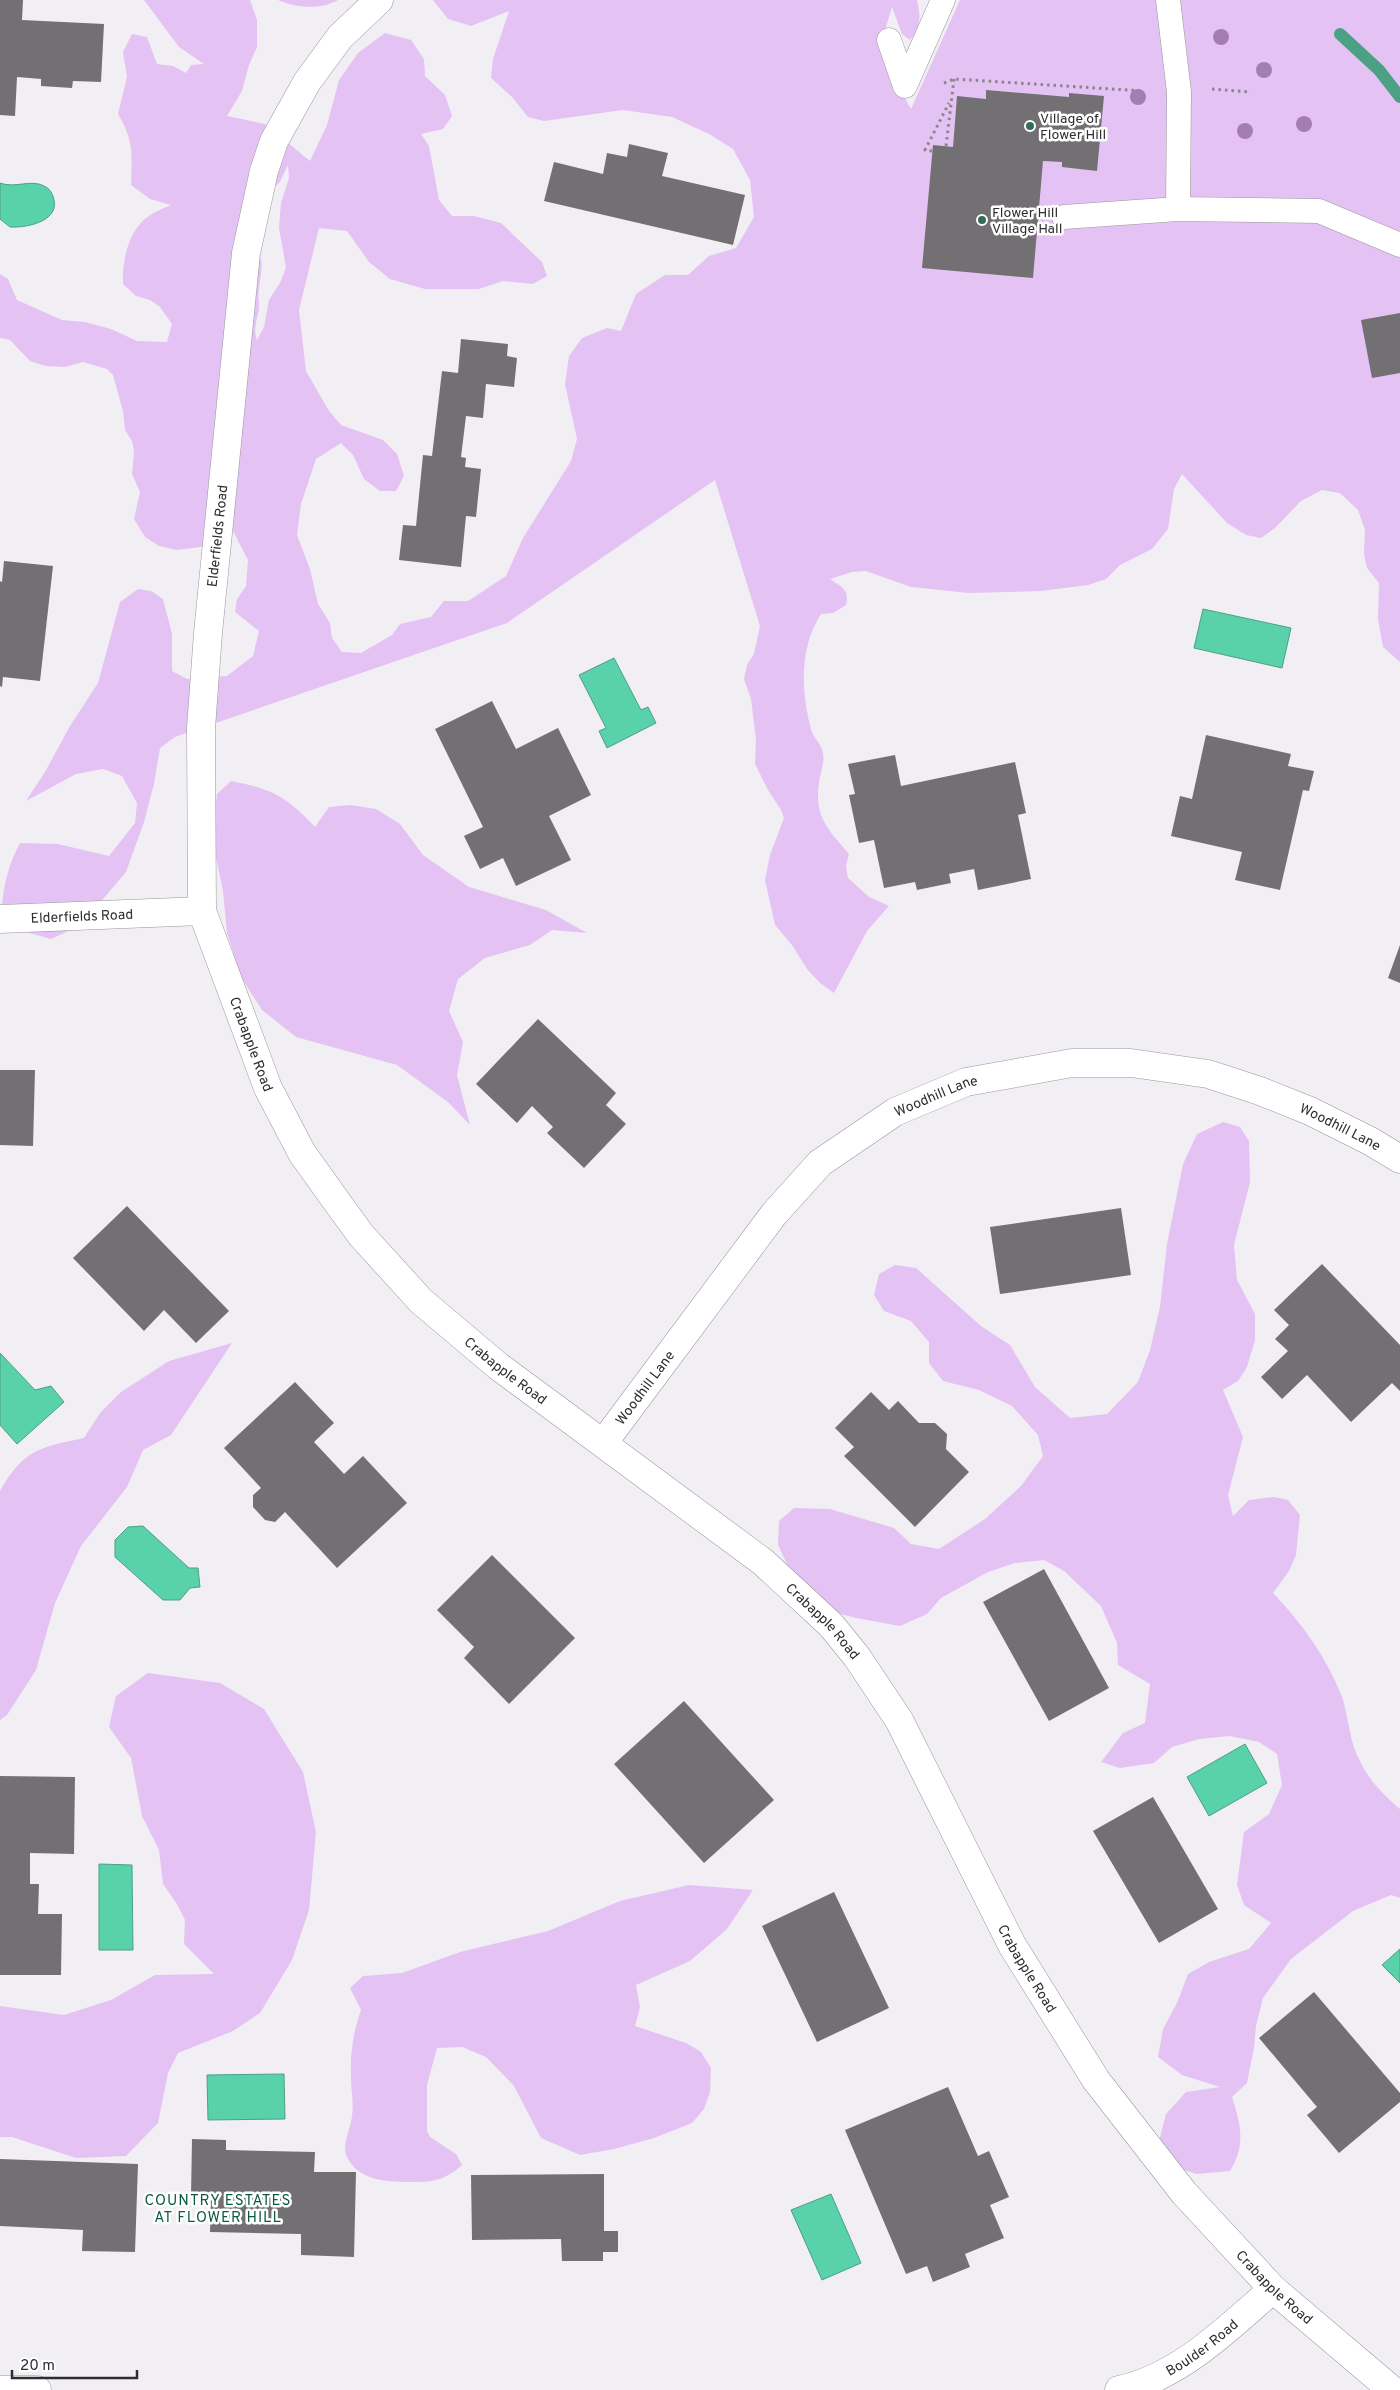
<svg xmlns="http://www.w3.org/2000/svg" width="1400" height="2390" viewBox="0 0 1400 2390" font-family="Overpass,sans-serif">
<rect width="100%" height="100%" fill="#f2eff4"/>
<path fill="#e4c2f4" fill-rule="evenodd" d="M144,0H250L257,20V47L249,65L242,91L227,116L265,124L310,161L327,125L339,80L358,53L385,33L411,40L424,59L425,76L445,95L452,116L443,129L421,134L429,146L439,200L452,216H474L501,223L542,262L547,276L533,284L503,281L479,289H425L390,279L369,262L347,231L319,228L299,310L306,371L329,411L341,425L383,440L397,454L404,476L396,491H380L364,479L353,455L341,443L316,459L301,504L297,535L310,569L318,604L330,623L332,638L342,652L361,653L392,635L400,624L431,617L444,601H468L506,576L523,538L571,461L577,439L565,384L569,356L582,338L607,328L621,331L636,294L665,275H688L709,256L736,248L754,217L750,180L733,149L709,134L672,117L623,110L544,121L528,117L512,97L491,78L493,59L509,11L471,26L448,19L433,0H917C921,16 921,28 910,40L902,34L892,7L884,33V62L911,109L960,0H1400V662L1383,647L1378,619L1379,583L1367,568L1364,554L1365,530L1358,510L1340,493L1322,490L1301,501L1275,528L1261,538L1246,535L1227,523L1182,474L1174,489L1168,529L1152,549L1120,565L1106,579L1088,585L1041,591L969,593L911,587L866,571L852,572L830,579C841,587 850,589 846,605L833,613L821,614C799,648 801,691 811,729C813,738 822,744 823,753C825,763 820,773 819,783C814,818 829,830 849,854L846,866L848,878L869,897L889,906L867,931L834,993L820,983L807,969L792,945L775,925L765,880L770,855L784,818L781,810L768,790L755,764L756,740L751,699L744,679L747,665L754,654L760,626L715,480L507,623L175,737L160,748L154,784L144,822L126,872L97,906L73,929L51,939L26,932L2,906C4,882 9,864 20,843L58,844L109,856L135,823L137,803L122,776L103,769L76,774L26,801L45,772L70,726L98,683L120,602L138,589L151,591L163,599L172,634V671L187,679L227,676L253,656L259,631L235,612L237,599L246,586L248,560L232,529L208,546L177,550L159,546L145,537L134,519L140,492L132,474L134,451L132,441L125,430L123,411L113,375L107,369L83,362L65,367L46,366L30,361L10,340L0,338V274L8,279L17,300L62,320L85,322L111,329L137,341L167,342L172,324L160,307L150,300L136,296L123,284C122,261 128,230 149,216C156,211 164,208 171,205L150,199L131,185C132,154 134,141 118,114L127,77L123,52L132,34L147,37L157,64L173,66L186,73L191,65L204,64L179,47ZM288,165L289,178L281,203L279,228L286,267L281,281L269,300L264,327L257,340C253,328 257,321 259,309C259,303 258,296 259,290C261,266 269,252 241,242L233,245C241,214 278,231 269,192L280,182Z
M278,0H338C321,10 295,8 278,0Z
M231,781C272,789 286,796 315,827L329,807L350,805L376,809L400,824L423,855L469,887L546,910L587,933L552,930L530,945L485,958L458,979L449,1011L463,1042L457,1075L470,1125L448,1102L397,1065L296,1037L262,1010L241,977L227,933L223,891L212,838L217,794Z
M1223,1122L1240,1127L1249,1141L1250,1182L1234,1245L1237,1280L1255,1314V1340L1247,1367L1238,1381L1223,1390L1243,1437L1228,1495L1233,1516L1249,1500L1274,1497L1288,1500L1300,1515L1296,1555L1289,1571L1273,1593C1302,1623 1327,1658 1342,1697C1348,1715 1349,1735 1356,1753C1367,1778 1380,1792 1400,1809V1898L1391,1895L1353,1911L1291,1959L1263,1998L1256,2026L1254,2048L1247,2083L1232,2097C1241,2125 1246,2145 1230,2171L1196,2174L1171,2165L1158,2145L1166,2114L1186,2092L1220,2087L1182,2075L1158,2057L1163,2029L1177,2003L1188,1974L1209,1962L1249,1949L1271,1923L1244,1905L1237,1885L1244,1832L1269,1814L1282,1785L1277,1754L1259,1742L1230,1736L1199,1739L1172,1747L1154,1763L1120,1768L1101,1762L1123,1733L1145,1723L1150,1684L1118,1665L1117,1643L1101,1606L1064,1571L1044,1560L1015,1563L988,1572L941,1598L927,1614L900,1626L856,1618L826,1610L796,1583L778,1545L779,1521L794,1508L830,1509L894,1528L911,1544L939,1549L985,1519L1021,1486L1043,1456L1038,1435L1012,1406L979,1390L943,1381L929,1363V1342L911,1321L884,1311L874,1295L879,1274L895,1265L916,1268L981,1326L1010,1345L1035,1387L1070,1418L1107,1414L1138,1382L1150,1350L1160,1307L1167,1244L1183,1164L1197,1134Z
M232,1343L171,1435L143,1450L127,1487L81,1546L55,1603L36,1670L7,1715L0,1720V1491C23,1450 40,1447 84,1438L100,1413L121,1392L169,1361Z
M148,1673L220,1683L264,1709L303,1772L316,1832L309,1910L292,1960L260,2013L233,2031L178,2053L168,2073L158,2123L126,2156L76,2158L12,2137H0V2006L64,2015L111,2000L155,1975L214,1974L184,1944L185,1920L177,1904L163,1884L159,1850L142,1816L131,1758L109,1727L116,1696Z
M689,1885L753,1890L727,1929L690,1961L636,1985L640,2007L635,2026L686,2043L701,2052L711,2068L710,2092L704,2109L692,2123L654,2138L614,2149L580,2155L541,2138L514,2086L486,2057L462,2047L437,2048L427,2085V2131L430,2137L456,2154L462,2165C442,2183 429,2182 403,2182C381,2181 358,2179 347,2157C341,2145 351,2128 352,2116C354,2103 351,2090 351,2078C350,2054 353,2032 361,2010L350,1988L363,1976L402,1973L460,1952L548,1931L620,1901Z"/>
<path fill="#59d1a9" stroke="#4ca084" d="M0,183C16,189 32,178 46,187C51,190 53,195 54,200C59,222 25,228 10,227L0,219Z
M1203,609L1291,628L1282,668L1194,648Z
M614,658L641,710L648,707L656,723L607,748L599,731L606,728L579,675Z
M0,1353L35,1390L51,1386L64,1402L17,1444L0,1425Z
M143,1526L189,1568H198L200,1587L190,1588L180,1600H163L115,1557V1540L128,1527Z
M1245,1744L1267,1783L1209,1816L1187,1777Z
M99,1864L132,1865L133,1950H99Z
M1400,1949V1983L1382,1965Z
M284,2074L285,2119L208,2120L207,2075Z
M831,2194L861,2263L822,2280L791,2210Z"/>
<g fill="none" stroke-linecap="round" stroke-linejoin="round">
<path stroke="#4ca084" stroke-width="12" d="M1340,34L1379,70L1400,97"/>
</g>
<path fill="#737074" d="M0,0H23L22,20L104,24L101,82L73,81L72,88L41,86V79L17,77L15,116L0,115Z
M986,90L1069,97V93L1104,96L1097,171L1062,167V162L1043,161L1033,278L922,268L933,145L953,147L957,96L986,99Z
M629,144L668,153L662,176L745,195L733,245L544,201L554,162L603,174L607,153L627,157Z
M1400,313V373L1372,378L1361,320Z
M461,339L508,344L507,356L517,358L514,387L486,384L483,418L466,416L461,457L466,458L465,467L481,469L476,517L466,516L461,567L399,560L403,525L416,526L423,455L432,456L442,371L458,373Z
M4,561L53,566L40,681L3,677L2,687L0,686V581L2,582Z
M492,701L516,749L558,728L591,795L549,816L571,860L516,886L503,858L480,869L464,836L483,827L435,729Z
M1206,735L1291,754L1288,766L1314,771L1309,791L1303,790L1280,890L1235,880L1242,852L1171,836L1180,796L1192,799Z
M895,755L901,786L1015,762L1026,813L1018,815L1031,879L978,890L974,869L949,874L951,883L917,890L915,882L884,888L874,840L859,843L849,795L855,794L848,764Z
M1400,945V983L1388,978Z
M538,1019L616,1093L606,1105L626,1124L584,1168L547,1133L553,1127L532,1106L517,1123L476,1084Z
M0,1070H35L33,1146L0,1145Z
M127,1206L229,1311L196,1343L164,1310L144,1331L73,1258Z
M1121,1208L1131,1275L1000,1294L990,1227Z
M1322,1264L1400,1345V1391L1392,1383L1351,1422L1307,1375L1282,1399L1261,1377L1288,1351L1275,1339L1289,1325L1274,1310Z
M295,1382L334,1423L314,1442L344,1474L363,1456L407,1503L337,1568L285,1512L275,1522L265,1520L253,1507V1495L261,1488L224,1448Z
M871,1392L889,1410L898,1401L919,1423H935L947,1434L946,1449L969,1472L915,1527L844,1456L854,1447L835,1428Z
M492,1555L575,1638L509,1704L464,1658L474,1647L437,1610Z
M1044,1569L1109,1688L1049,1721L983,1602Z
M684,1701L774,1800L704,1863L614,1764Z
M0,1776L75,1777L74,1854L30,1853V1884H39L38,1914H62L61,1975H0Z
M1153,1797L1218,1909L1159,1943L1093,1831Z
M834,1892L889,2008L817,2042L762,1926Z
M1314,1992L1400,2093V2102L1339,2153L1307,2115L1317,2107L1259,2038Z
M948,2087L978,2156L989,2151L1009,2197L990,2205L1004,2238L965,2254L970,2267L933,2282L927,2266L906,2274L845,2130Z
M192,2139L226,2140V2150L315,2152L314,2172H356L354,2257L301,2255V2234L210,2232L211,2197L191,2196Z
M0,2159L138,2164L135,2252L82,2251L83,2230L0,2226Z
M604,2174V2231H618V2252H603V2261H562L561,2239L472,2240L471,2175Z"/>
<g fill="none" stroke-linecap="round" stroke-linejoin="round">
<g stroke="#99969b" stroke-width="25">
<path id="service" d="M1168,0L1179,92L1178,209L1319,211L1400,245
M889,40L905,86L943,0
M1064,217L1178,209"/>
</g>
<g stroke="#99969b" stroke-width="29">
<g id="minor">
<path id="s1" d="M379,0L340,37L307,82L274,141L264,171L246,253L208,633L201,728L202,911L268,1088L302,1153L337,1202L361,1235L421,1301L498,1366L763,1562L831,1625L857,1657L899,1720L1012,1945L1096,2080L1184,2193L1273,2289L1392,2390"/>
<path id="s2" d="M0,919L202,911"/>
<path id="s3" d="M604,1442L774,1214L820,1163L895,1112L966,1082L1072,1063H1131L1208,1074L1260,1091L1310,1111L1370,1141L1400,1159"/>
<path d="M0,2390H37"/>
<path id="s4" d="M1119,2390C1180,2377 1228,2328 1273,2289"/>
</g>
</g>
<path stroke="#89878a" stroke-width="3" stroke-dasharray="2.5 4" stroke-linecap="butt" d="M944,83L954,79L1144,91
M1212,89L1251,92
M946,146L954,79
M932,151L925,150L949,103"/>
<use href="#service" stroke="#fff" stroke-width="24"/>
<use href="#minor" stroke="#fff" stroke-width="28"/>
</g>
<g fill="#a47eb3">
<circle cx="1221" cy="37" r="8"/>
<circle cx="1264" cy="70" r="8"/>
<circle cx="1138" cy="97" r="8"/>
<circle cx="1304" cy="124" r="8"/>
<circle cx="1245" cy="131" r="8"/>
</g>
<g fill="#316e59" stroke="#fff" stroke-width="2">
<circle cx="1030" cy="126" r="5"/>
<circle cx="982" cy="220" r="5"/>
</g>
<g text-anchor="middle" stroke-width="5" stroke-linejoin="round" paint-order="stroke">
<g font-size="14" fill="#2e2d2f" stroke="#fff" text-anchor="start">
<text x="1040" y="123">Village of<tspan x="1040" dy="16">Flower Hill</tspan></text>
<text x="992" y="217">Flower Hill<tspan x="992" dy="16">Village Hall</tspan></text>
</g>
<g font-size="14" fill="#2e2d2f" stroke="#fff">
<text transform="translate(217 536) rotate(-84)" y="5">Elderfields Road</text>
<text dy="5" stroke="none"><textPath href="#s2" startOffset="82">Elderfields Road</textPath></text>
<text dy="5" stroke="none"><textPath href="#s1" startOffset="1095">Crabapple Road</textPath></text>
<text dy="5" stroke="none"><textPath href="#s3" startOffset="488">Woodhill Lane</textPath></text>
<text dy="5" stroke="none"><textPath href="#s3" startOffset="908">Woodhill Lane</textPath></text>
<text dy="5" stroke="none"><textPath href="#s1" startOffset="1515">Crabapple Road</textPath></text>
<text dy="5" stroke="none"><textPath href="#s3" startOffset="68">Woodhill Lane</textPath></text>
<text dy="5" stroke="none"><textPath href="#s1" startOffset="1920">Crabapple Road</textPath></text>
<text dy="5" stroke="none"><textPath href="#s1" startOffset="2325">Crabapple Road</textPath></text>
<text dy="5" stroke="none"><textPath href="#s1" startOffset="2730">Crabapple Road</textPath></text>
<text dy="5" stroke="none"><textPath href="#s4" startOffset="94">Boulder Road</textPath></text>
</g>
<g font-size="15" letter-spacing="1" fill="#0b5a44" stroke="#fff">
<text x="218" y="2205">COUNTRY ESTATES<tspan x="218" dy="17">AT FLOWER HILL</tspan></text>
</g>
</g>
<path d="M12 2370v8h125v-8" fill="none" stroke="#2e2d2f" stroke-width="2.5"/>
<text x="20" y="2370" font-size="15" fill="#2e2d2f" stroke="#ffffff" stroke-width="4" paint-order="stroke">20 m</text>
</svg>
